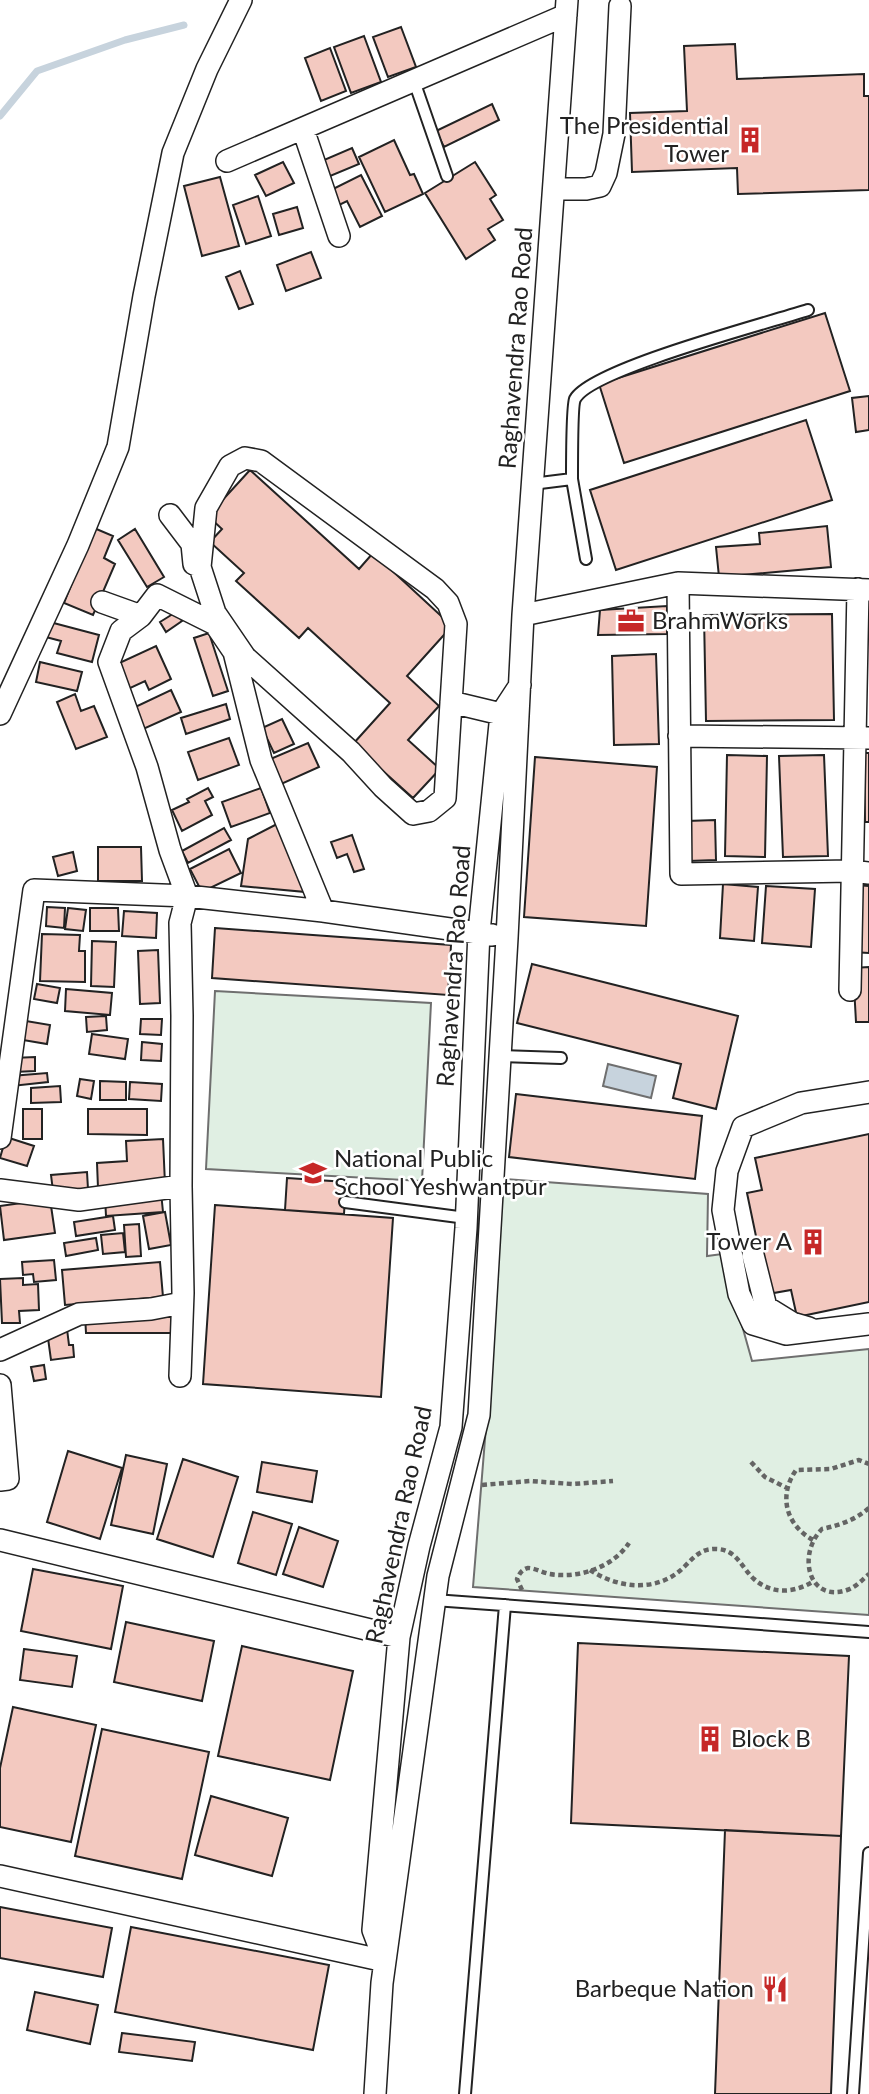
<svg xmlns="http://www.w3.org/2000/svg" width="869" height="2094" viewBox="0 0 869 2094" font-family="Lato,sans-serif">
<rect width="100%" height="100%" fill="#fff"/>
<path fill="#e0efe3" stroke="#6f6f6f" stroke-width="2" d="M215,991L431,1003L422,1181L206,1169Z
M503,1179L708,1194L707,1256L722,1254L752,1361L869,1349V1615L473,1587L489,1390Z"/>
<path fill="#c7d3dd" stroke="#6f6f6f" stroke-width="2" d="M608,1064L656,1076L651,1098L603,1086Z"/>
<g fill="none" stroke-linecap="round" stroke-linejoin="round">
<path stroke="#c7d3dd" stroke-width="7" d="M0,116L37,71L125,40L184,25"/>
</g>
<path fill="#f3c9c0" stroke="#222" stroke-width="2" d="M401,27L416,67L388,77L373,37Z
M364,36L381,82L351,93L334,47Z
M735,44L737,79L864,74V96H869V190L738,194L737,168L632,172L630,113L687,111L684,46Z
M330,48L346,91L321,101L305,58Z
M492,104L499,120L444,147L436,131Z
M394,140L410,175L414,174L423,194L385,212L359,157Z
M352,148L359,164L323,179L317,163Z
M283,162L294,183L266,196L255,175Z
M475,162L496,195L490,199L503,220L488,229L495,240L466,259L425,193Z
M361,175L382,216L360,227L347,201L333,208L325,193Z
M220,177L239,246L202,256L184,186Z
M258,196L271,236L246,244L233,205Z
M297,207L303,228L279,235L273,214Z
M311,252L321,278L286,291L277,265Z
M240,271L253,304L239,309L226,277Z
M825,313L850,391L624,463L599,384Z
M869,396V430L856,432L852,398Z
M806,420L832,500L616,570L590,490Z
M250,470L359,569L373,553L452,626L407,676L439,706L408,740L440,769L413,798L353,744L390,703L308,628L299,638L236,581L244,573L210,542L222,529L208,516Z
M827,526L831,567L719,577L716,547L760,544L759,533Z
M94,528L113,536L104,558L115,564L93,615L64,603Z
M135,529L164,577L147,587L118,540Z
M667,606V634L598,635L600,610Z
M176,612L182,621L166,632L160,622Z
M832,614L834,720L706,721L704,615Z
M46,621L99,635L92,662L57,653L61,641L42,636Z
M209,633L228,691L213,696L194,638Z
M156,646L171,679L149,690L145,681L126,690L115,665Z
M656,654L659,744L614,745L612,656Z
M40,662L82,672L77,691L36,682Z
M171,690L181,712L141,730L131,709Z
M75,694L81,711L94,706L107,737L76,749L57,702Z
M226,704L230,719L186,734L181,718Z
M282,719L294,744L274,753L262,728Z
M229,738L239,765L198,780L188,752Z
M308,743L319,767L279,785L268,760Z
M864,753H869V822H865Z
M727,755L767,756L765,857L725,856Z
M824,755L828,856L783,857L779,756Z
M535,757L657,767L646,926L524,917Z
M208,788L213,797L205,801L212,815L182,831L172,810L189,802L187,799Z
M261,788L270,813L231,827L222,802Z
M715,820L716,860L688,861L687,821Z
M279,823L306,892L241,886L248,839Z
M224,828L231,840L188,863L182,851Z
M352,835L364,869L354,872L347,854L337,858L331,842Z
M98,847H141L142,881H98Z
M229,849L241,873L202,892L190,869Z
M73,852L77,871L58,876L53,857Z
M723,884L758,887L754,941L720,938Z
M855,885L869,886V953L852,952Z
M766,886L815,889L811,947L762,943Z
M47,907L65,908L64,928L46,926Z
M68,908L86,910L83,931L65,929Z
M90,908H118L119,931H90Z
M124,911L157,913L156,938L122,936Z
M215,928L451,945L448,995L212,978Z
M42,934L80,935L79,951H85V982L40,981Z
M92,941L116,942L114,987L91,986Z
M158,950L160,1003L140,1004L138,951Z
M532,964L738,1016L716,1109L673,1098L681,1064L517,1023Z
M869,967V1022H856L853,968Z
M37,984L60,988L57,1003L34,999Z
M66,989L112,993L110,1015L65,1011Z
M106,1016L107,1030L87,1032L86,1017Z
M141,1019H162L161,1035L140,1034Z
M20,1020L50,1025L47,1044L17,1039Z
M92,1034L128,1039L125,1059L89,1054Z
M142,1042L162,1044L161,1061L141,1060Z
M35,1057V1071L14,1072L13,1058Z
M47,1073L48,1082L12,1086L11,1076Z
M80,1079L94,1081L91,1099L77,1096Z
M100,1081L126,1082V1100H100Z
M130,1082L162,1084L161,1101L129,1099Z
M60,1086L61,1102L31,1103V1088Z
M516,1094L702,1116L695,1179L509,1157Z
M23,1109H42V1139H23Z
M88,1109H147V1135L88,1134Z
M869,1134V1302L797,1317L791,1290L768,1294L747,1193L762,1190L755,1158Z
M6,1137L34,1146L27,1166L0,1158Z
M163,1139L165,1184L98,1188L97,1163L127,1161L126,1141Z
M87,1172L88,1189L53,1191L51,1175Z
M287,1178L346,1182L344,1214L285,1210Z
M161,1192L163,1212L106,1216L105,1197Z
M50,1199L55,1233L4,1240L0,1206Z
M215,1205L393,1218L381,1397L203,1384Z
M165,1212L171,1245L149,1249L143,1216Z
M113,1216L115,1230L76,1236L74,1222Z
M139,1224L141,1256L126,1257L124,1225Z
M123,1233L125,1252L103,1254L101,1235Z
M96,1238L98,1250L66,1256L64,1243Z
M54,1260L56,1280L34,1282L33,1274L23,1275L22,1262Z
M160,1262L163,1297L65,1305L62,1270Z
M23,1278V1285L38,1284L39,1310L19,1311L20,1323H2L0,1279Z
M85,1315H175L176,1333H86Z
M67,1329L69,1345H73L74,1357L51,1360L47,1331Z
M44,1365L46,1379L34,1381L31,1367Z
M68,1451L122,1468L100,1539L47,1522Z
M126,1455L167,1464L153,1534L111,1525Z
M183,1459L238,1477L213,1557L157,1539Z
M262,1462L317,1471L312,1502L257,1492Z
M253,1512L292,1524L276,1575L238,1563Z
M299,1527L338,1541L323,1587L283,1574Z
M33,1569L123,1586L111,1649L21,1631Z
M126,1622L214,1641L202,1701L114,1682Z
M578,1643L849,1656L841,1836L571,1823Z
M242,1646L353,1671L330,1780L218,1756Z
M24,1649L77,1656L72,1687L20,1680Z
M13,1707L96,1725L71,1842L0,1827V1768Z
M102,1729L209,1752L182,1879L75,1856Z
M211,1796L288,1818L272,1876L195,1855Z
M725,1830L841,1836L831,2094H715Z
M0,1907L112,1928L103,1977L0,1958Z
M131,1927L329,1965L313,2050L115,2012Z
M35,1992L98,2005L90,2044L27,2030Z
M122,2033L195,2042L192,2061L119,2052Z"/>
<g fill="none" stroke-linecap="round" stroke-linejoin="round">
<g stroke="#222" stroke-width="14">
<path id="service" d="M414,81L447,176
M572,479L586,559
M532,484L572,479C572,467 572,405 575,399C591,369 768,323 808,310
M501,1056L561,1058
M345,1202L466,1218
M434,1600L869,1632
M465,2094L505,1605
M853,2094L869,1853"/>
</g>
<g stroke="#222" stroke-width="24">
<path id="minor" d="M303,129L339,236
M227,161L566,15
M554,189H586L600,186L606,173L614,134L620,6
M245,458L261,461L435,589L448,603L456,624L445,798L429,811L413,814L383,787L351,752L245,657L215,613L200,567L206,508L230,466Z
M170,515L192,544L194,564
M678,583L681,874L851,871L869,873
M102,602L141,616
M523,615L678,583L869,590
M451,702L501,714
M0,714L78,545L118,447L144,296L173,153L207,69L241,0
M679,736L869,738
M850,990L858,589
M869,1092L801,1103L743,1127L727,1171L723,1210L739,1294L753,1324L786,1334L869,1324
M0,1138L34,890L187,896L323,911L492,935
M0,1190L79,1200L181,1186
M753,1255L766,1307L792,1323L809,1328
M0,1350L79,1314L151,1309L182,1303
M180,1376L183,1293L181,1186L182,1016L180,923L187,896L170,850L147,767L109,662L121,631L141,616L157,595L215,624L234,652L261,760L323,911
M0,1385L8,1479L0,1480
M0,1540L399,1637
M0,1876L385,1961
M384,1959L373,1930L399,1637L419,1546L451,1427L466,1228L479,932L501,714L520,685
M375,2094L382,1983L438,1576L479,1415L507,938L523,615L567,0"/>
</g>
<path stroke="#646464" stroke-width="4.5" stroke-dasharray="5 3.5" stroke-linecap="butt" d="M751,1462L765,1477L787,1488
M482,1485L530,1481L572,1484L613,1481
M869,1508C855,1520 840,1525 822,1529C797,1554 808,1603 847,1590C856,1587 862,1580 869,1574
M813,1540C786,1525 778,1496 796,1470L831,1469L859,1460L869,1464
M590,1570C619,1589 659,1593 685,1566C695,1556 702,1548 717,1549C737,1550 741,1567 754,1579C772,1595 795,1593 814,1581
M522,1590L517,1579C519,1574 522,1569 528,1568C535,1568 543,1573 550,1574C579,1579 613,1567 629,1543"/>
<use href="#service" stroke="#fff" stroke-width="10"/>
<use href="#minor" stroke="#fff" stroke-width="21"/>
</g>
<defs>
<g id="building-bare" transform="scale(2.1)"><path d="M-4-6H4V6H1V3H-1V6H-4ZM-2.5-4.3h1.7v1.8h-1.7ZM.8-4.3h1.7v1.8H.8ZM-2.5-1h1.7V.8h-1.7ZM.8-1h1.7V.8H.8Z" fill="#c62828" stroke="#fff" stroke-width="2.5" paint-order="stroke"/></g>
<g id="office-bare" transform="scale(2.1)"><path d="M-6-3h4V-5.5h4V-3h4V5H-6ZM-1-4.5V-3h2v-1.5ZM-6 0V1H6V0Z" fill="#c62828" stroke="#fff" stroke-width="2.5" paint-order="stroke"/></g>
<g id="school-bare" transform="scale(2.1)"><path d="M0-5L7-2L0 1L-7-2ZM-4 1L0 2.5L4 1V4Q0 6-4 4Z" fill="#c62828" stroke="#fff" stroke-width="2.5" paint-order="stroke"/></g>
<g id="restaurant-bare" transform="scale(2.1)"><path d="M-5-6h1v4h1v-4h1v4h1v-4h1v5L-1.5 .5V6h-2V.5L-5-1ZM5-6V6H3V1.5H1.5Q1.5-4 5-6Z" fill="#c62828" stroke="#fff" stroke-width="2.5" paint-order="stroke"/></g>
</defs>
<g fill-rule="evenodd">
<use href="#building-bare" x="750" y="140"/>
<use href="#office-bare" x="631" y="621"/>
<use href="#school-bare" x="313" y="1173"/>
<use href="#building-bare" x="813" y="1242"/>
<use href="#building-bare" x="710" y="1739"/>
<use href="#restaurant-bare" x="775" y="1989"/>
</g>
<g text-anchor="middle" stroke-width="5" stroke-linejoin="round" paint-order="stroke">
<g font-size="24" fill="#222" stroke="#fff" text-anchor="end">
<text x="729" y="134">The Presidential<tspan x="729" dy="28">Tower</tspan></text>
<text x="652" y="629" text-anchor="start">BrahmWorks</text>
<text x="334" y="1167" text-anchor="start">National Public<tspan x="334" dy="28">School Yeshwantpur</tspan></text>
<text x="792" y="1250">Tower A</text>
<text x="731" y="1747" text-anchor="start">Block B</text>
<text x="754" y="1997">Barbeque Nation</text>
</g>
<g font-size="24" fill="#222" stroke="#fff">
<text transform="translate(516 348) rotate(-86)" y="8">Raghavendra Rao Road</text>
<text transform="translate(454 966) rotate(-86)" y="8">Raghavendra Rao Road</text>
<text transform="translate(399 1525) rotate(-78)" y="8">Raghavendra Rao Road</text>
</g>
</g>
</svg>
